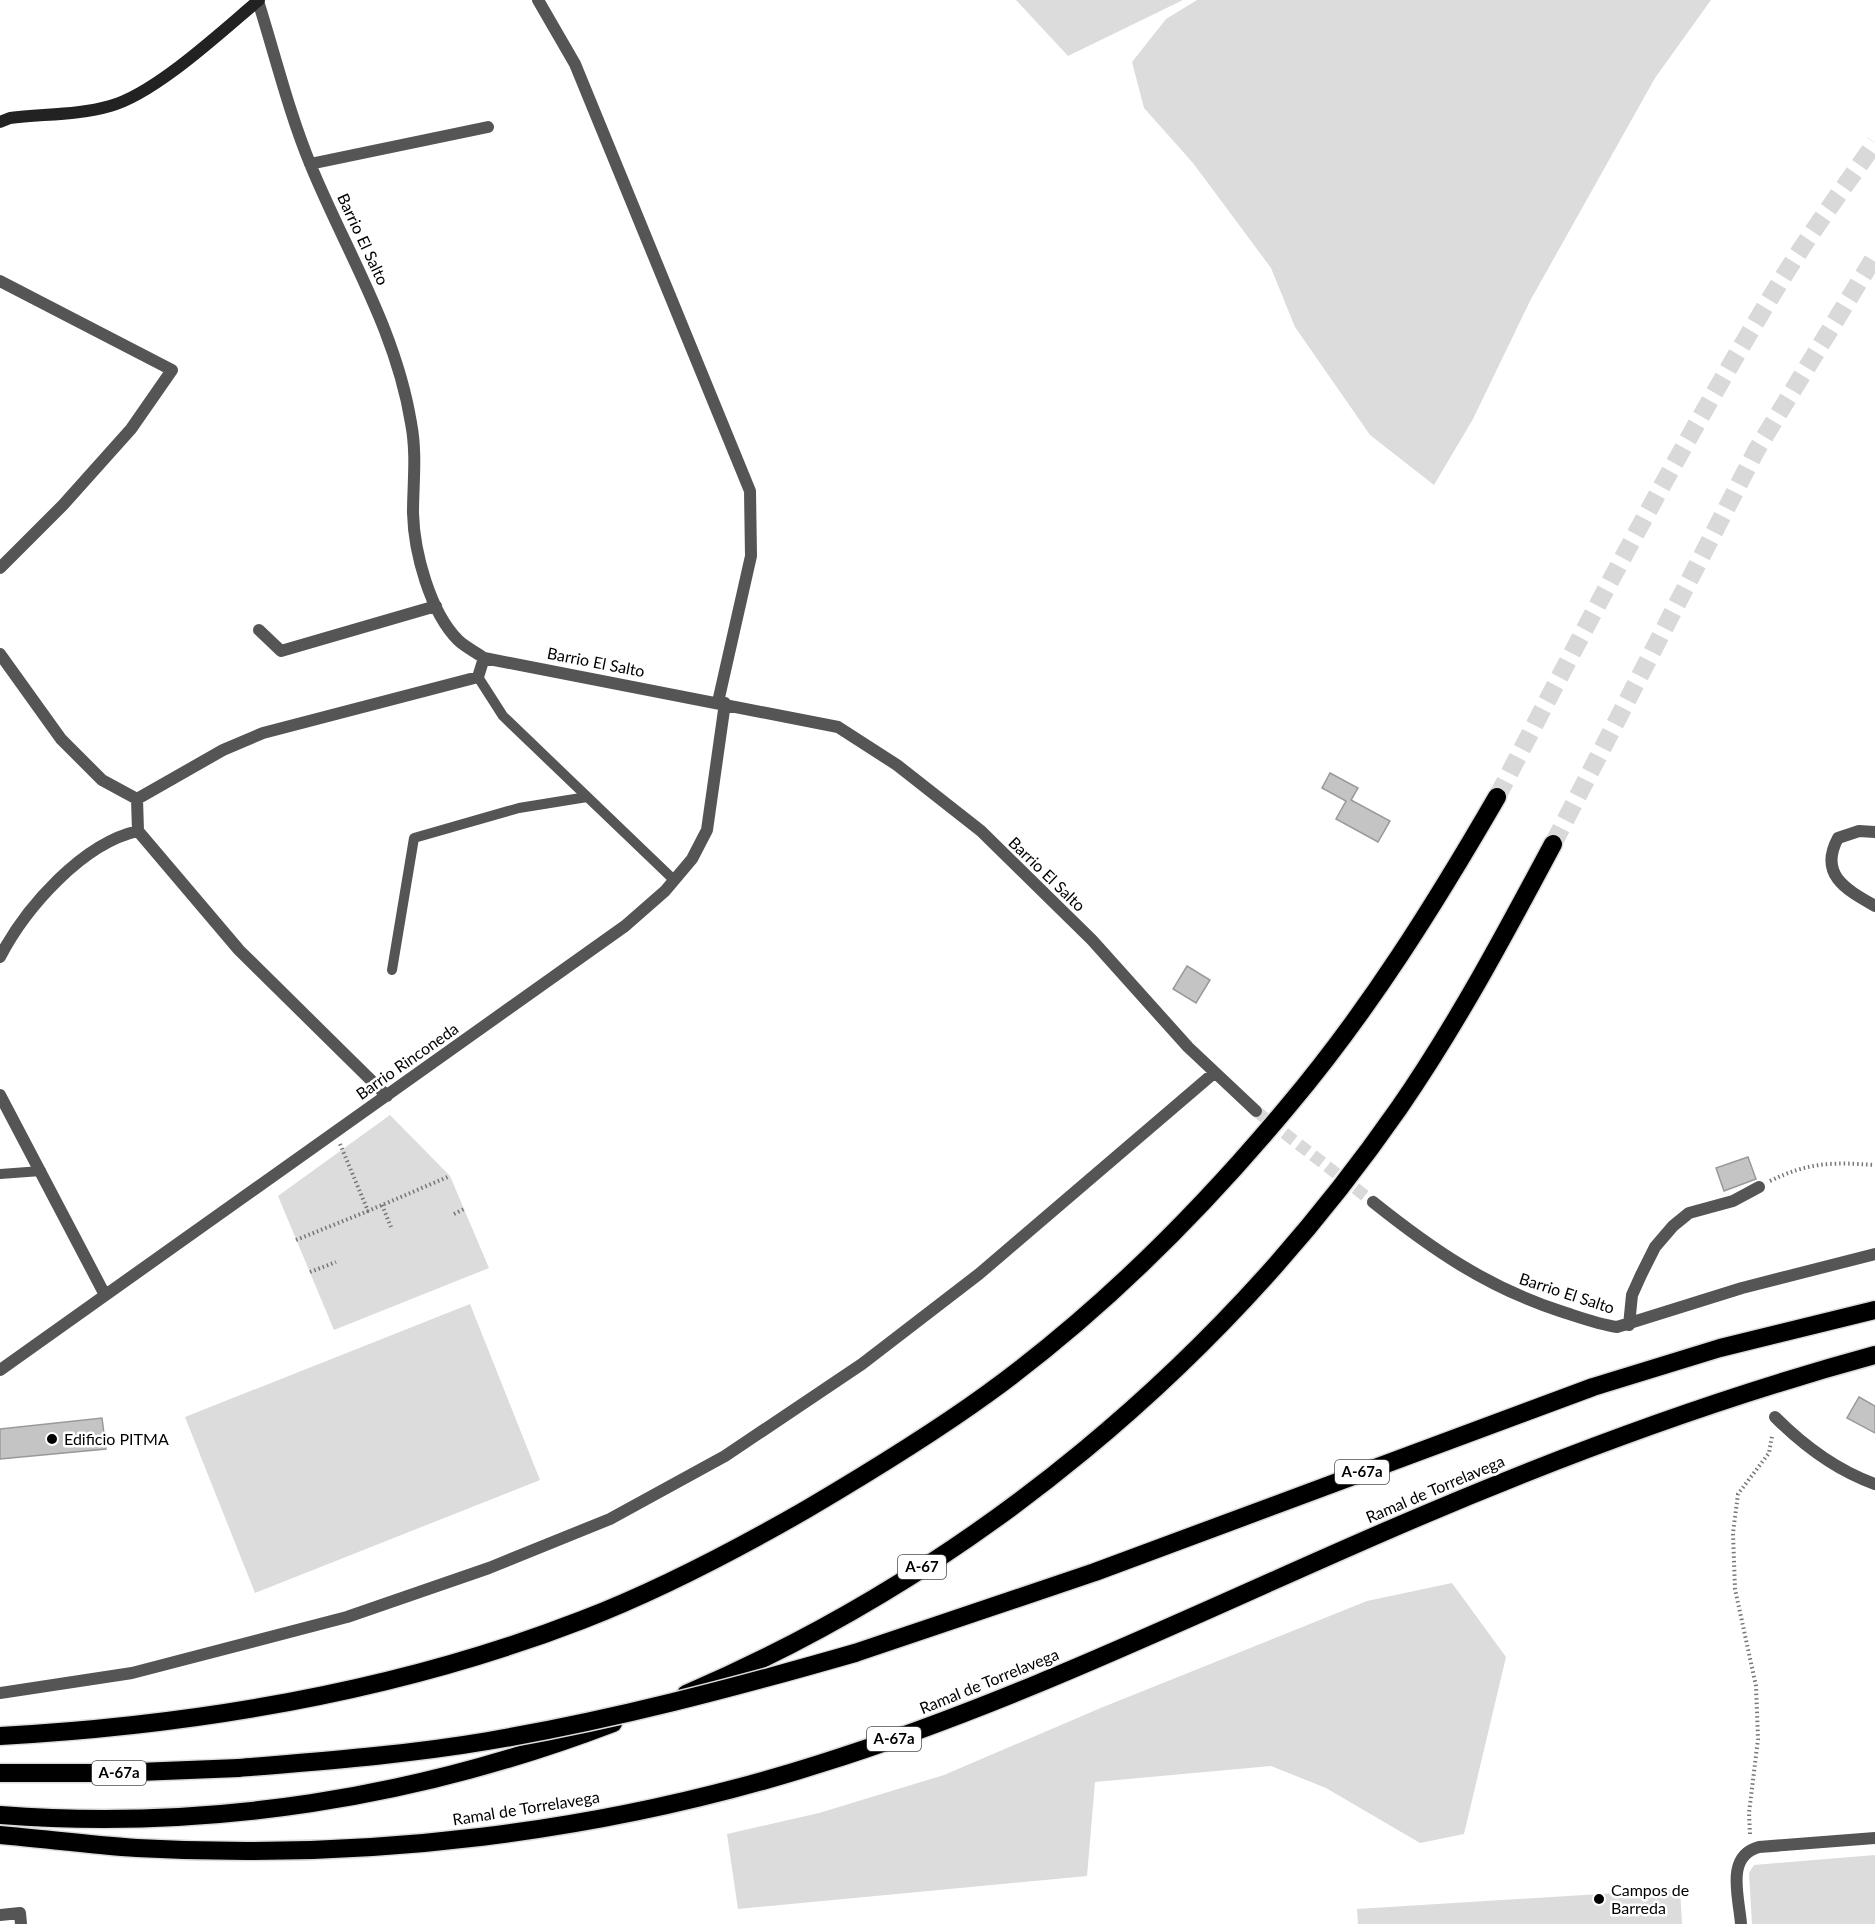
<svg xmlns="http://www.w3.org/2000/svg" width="1875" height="1924" viewBox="0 0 1875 1924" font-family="Lato,sans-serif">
<rect width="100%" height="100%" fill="#fff"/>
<path fill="#dcdcdc" d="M1016,0H1183L1068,56Z
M1197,0H1711L1655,78L1530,301L1473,419L1434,485L1370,435L1295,327L1271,268L1193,163L1144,108L1132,62L1166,19Z
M390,1115L450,1176L489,1268L334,1330L278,1196Z
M470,1304L540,1480L255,1593L185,1417Z
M1452,1583L1506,1657L1464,1834L1420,1843L1326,1788L1271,1766L1095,1782L1087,1876L738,1909L727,1834L819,1813L944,1775L1103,1707L1367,1601Z
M1875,1855V1924H1752L1749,1873L1754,1865Z
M1680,1889L1682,1924H1358L1357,1909Z"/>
<path fill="#c4c4c4" stroke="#999" stroke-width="1.5" d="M1330,773L1358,788L1351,800L1390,821L1378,842L1336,819L1346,801L1322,788Z
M1187,966L1210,980L1196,1003L1173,989Z
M1748,1157L1756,1179L1724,1191L1716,1168Z
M1859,1397L1875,1406V1433L1847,1418Z
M102,1418L106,1449L0,1459V1429Z"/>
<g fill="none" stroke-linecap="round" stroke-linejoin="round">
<path stroke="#d9d9d9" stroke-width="12" stroke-dasharray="12 6" stroke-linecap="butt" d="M1256,1111L1373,1202"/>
<path stroke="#d9d9d9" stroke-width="18" stroke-dasharray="18 9" stroke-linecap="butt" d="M1497,797C1589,620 1681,443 1785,274C1813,229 1845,186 1875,143
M1553,844L1757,449L1875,256"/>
<g stroke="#dbdbdb" stroke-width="21">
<path id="highway" d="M855,1653L1095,1572L1593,1387L1720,1348L1875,1310
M686,1694C973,1571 1221,1364 1399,1108C1457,1024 1505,934 1553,844
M0,1736C198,1725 396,1692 582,1620C660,1590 734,1551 807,1509C868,1473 929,1436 987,1394C1100,1312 1200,1212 1289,1105C1369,1010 1435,904 1497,797
M0,1773H113L239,1768
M0,1815C209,1831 417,1798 613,1723
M0,1835C46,1839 91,1845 137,1848C365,1861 602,1833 819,1764C1017,1702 1203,1610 1393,1528C1550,1460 1709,1400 1875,1355"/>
</g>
<path stroke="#777" stroke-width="4" stroke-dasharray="1.5 3" stroke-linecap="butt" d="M340,1144L368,1211L450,1176
M1770,1181C1809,1162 1833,1162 1875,1165
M382,1205L391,1227
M454,1214L464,1209
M296,1240L368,1211
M310,1272L336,1262
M1750,1834L1749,1813L1758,1739L1756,1686L1735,1589L1733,1533L1738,1494L1769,1453L1772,1436"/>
<path stroke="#555" stroke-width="10" d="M478,677L503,716L674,880
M392,970L414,838L519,808L587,797
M0,1174L41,1171"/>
<path stroke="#555" stroke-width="12" d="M538,0L575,64L750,491L751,556L718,702
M258,1C275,55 289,113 311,166C346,251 396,330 411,423C417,454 413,483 413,513C414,552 430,612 458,640C465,647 476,652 484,658L838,727L897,765L981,831L1092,940L1188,1047L1256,1111
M310,164L488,127
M0,281L172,370L131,429L63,505L0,568
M259,630L281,651L436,606
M0,654L61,739L102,780L137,799
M137,799L138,831L239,950L387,1096
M137,799L223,750L263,733L478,677L484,658
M1875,832L1859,831L1838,838C1818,875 1847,890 1875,906
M0,957C26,907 83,843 138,831
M0,1095L105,1295
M1373,1202C1433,1250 1487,1287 1560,1311C1579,1317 1597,1324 1617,1327L1742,1288L1875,1254
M1629,1325L1632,1295L1641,1275L1655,1247L1673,1226L1689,1213L1733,1201L1759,1187
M0,1370L625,926L665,891L692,859L707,830L725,703
M1775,1417C1803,1445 1838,1471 1875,1484
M0,1693L132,1673L347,1617L489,1568L610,1519L725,1456L862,1364L979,1274L1214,1073
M0,1915L20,1913L21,1924
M1741,1924C1739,1897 1725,1856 1759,1847L1875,1838"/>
<path stroke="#222" stroke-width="12" d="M0,122L10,118C43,114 79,115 110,106C155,94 222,31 259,0"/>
<use href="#highway" stroke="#000" stroke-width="18"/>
<g stroke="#dbdbdb" stroke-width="21" stroke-linecap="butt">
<path id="highway-bridge" d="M239,1768C322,1761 405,1755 488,1741C612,1720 733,1688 855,1653"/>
</g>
<use href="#highway-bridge" stroke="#000" stroke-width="18"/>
</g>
<g fill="#000" stroke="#fff" stroke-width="2">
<circle cx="52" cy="1439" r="6"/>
<circle cx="1599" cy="1899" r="6"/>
</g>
<g text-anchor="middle" stroke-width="5" stroke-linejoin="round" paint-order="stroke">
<g fill="#fff" stroke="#4c4c4c" stroke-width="1.5">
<rect x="1335" y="1460" width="54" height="24" rx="4.5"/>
<rect x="898" y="1555" width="48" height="24" rx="4.5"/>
<rect x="867" y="1727" width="54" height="24" rx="4.5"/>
<rect x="92" y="1761" width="54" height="24" rx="4.5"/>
</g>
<g font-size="15" font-weight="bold" fill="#000">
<text x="1362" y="1477">A-67a</text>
<text x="922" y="1572">A-67</text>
<text x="894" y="1744">A-67a</text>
<text x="119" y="1778">A-67a</text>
</g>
<g font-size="16" fill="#000" stroke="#fff">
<text transform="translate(363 239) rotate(65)" y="6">Barrio El Salto</text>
<text transform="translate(596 662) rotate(11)" y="6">Barrio El Salto</text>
<text transform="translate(1047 874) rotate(44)" y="6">Barrio El Salto</text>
<text transform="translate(407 1061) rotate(-35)" y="6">Barrio Rinconeda</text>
<text transform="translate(1567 1293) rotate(18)" y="6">Barrio El Salto</text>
<text transform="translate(1435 1489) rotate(-23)" y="6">Ramal de Torrelavega</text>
<text transform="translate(989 1681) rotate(-22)" y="6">Ramal de Torrelavega</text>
<text transform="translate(526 1808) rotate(-9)" y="6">Ramal de Torrelavega</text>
</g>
<g font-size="16" fill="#000" stroke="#fff" text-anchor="start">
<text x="64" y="1445">Edificio PITMA</text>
<text x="1611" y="1896">Campos de<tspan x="1611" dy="18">Barreda</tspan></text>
</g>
</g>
</svg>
